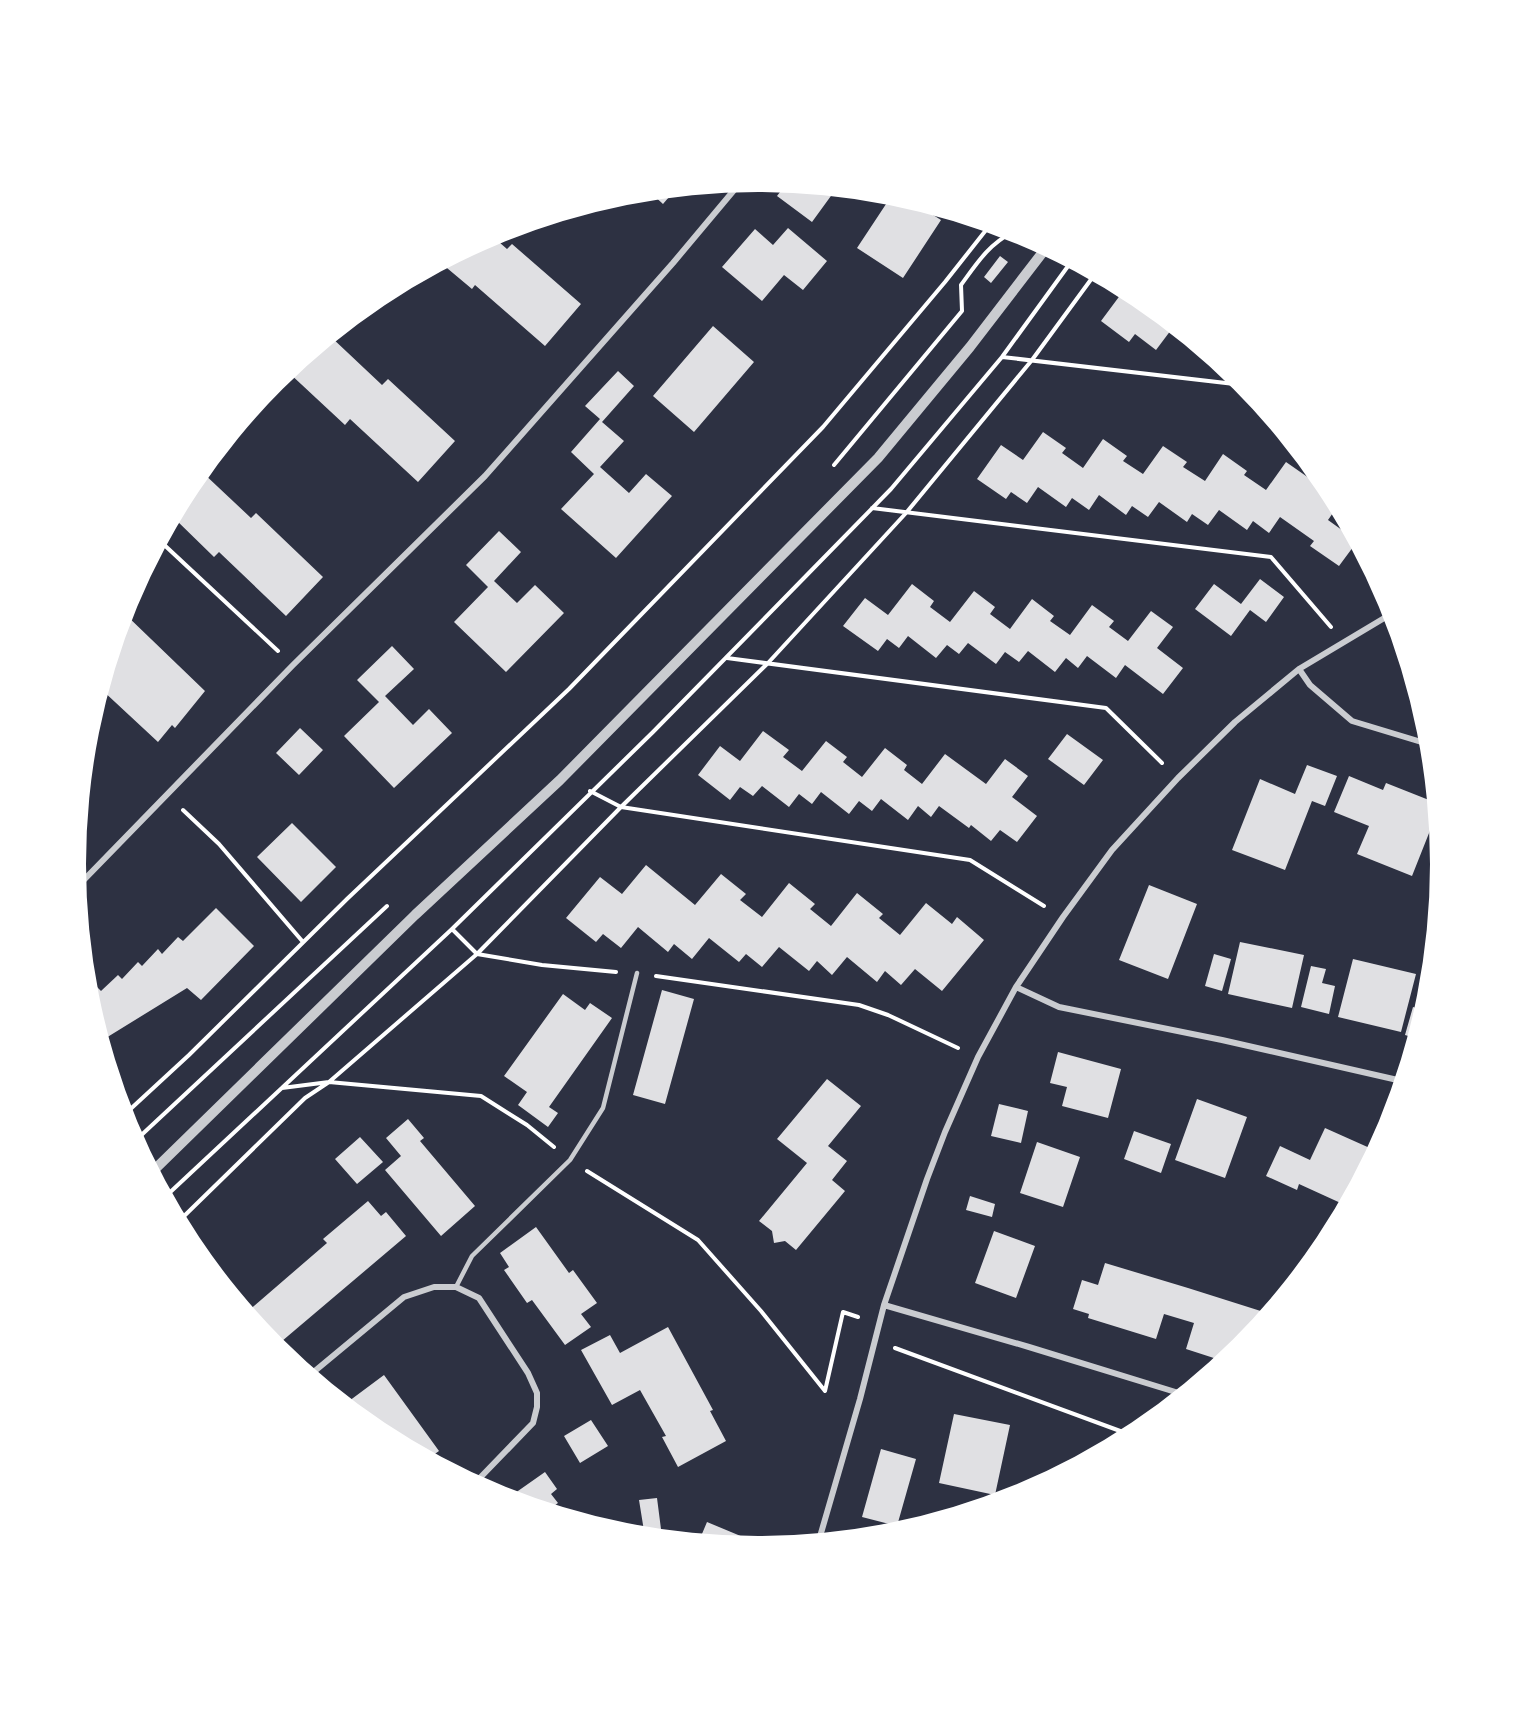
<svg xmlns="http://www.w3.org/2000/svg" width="1515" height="1728" viewBox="0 0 1515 1728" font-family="'PT Sans Narrow',sans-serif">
<rect width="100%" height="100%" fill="#2d3142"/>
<path fill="#e0e0e3" d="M786,184L836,189L812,222L777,196Z
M675,190L663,204L650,192Z
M892,195L911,201L941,220L903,278L857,248Z
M788,228L827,261L803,290L784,275L762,301L722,267L755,229L773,245Z
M492,236L507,249L512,244L581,304L545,346L475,285L472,289L441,263Z
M1000,256L1008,262L991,283L984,277Z
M1124,290L1137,297L1199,348L1198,350L1171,330L1156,350L1135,334L1129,342L1101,321Z
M713,326L754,362L694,432L653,396Z
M330,336L382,385L388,379L455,441L418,482L350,419L345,425L287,371Z
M618,371L634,386L602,422L624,441L600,467L629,493L646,474L672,496L616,558L561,509L594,474L571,452L600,419L585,406Z
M1043,432L1066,448L1062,453L1083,468L1103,439L1127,456L1123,461L1143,474L1163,446L1187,462L1183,467L1205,481L1223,454L1247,471L1244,475L1266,490L1286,462L1329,492L1337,507L1328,520L1353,538L1356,543L1339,566L1310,546L1314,541L1280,517L1269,533L1253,521L1247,530L1219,510L1208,525L1192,514L1187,522L1159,502L1148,517L1132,506L1126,515L1099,495L1089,510L1072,498L1066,507L1038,487L1027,503L1011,492L1006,499L977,479L1001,445L1023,460Z
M201,471L251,518L256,513L323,577L286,616L219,552L214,557L173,517L190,485Z
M499,531L521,552L494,581L517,603L535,585L564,613L506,672L454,622L488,587L466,565Z
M1260,579L1284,597L1266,622L1250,610L1231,636L1195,609L1214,584L1241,604Z
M912,584L934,601L930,607L950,622L974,591L995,607L990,614L1010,629L1032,599L1054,616L1050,621L1070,635L1092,605L1114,621L1109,627L1128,641L1151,611L1173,627L1157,648L1183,668L1163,694L1125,665L1116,678L1087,656L1078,668L1066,658L1055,672L1028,651L1019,662L1005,652L996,664L968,643L959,654L947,645L936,658L908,636L899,648L887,639L878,651L843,626L865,598L888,615Z
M124,613L205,691L175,728L172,725L158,742L101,689Z
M392,646L414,669L385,696L413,725L429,709L452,733L394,788L344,736L379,702L357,680Z
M300,728L323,750L299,775L276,753Z
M763,731L789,750L783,757L802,771L826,741L847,757L843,762L862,777L885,748L907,765L904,770L922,784L945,754L986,784L1005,759L1028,776L1012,797L1037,816L1017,842L1000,830L991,841L971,825L969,828L939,806L931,817L918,806L908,820L881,799L872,811L859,801L849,814L821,792L812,804L799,794L789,807L762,786L753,796L740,787L730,800L698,775L720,746L740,761Z
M1067,734L1103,760L1084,785L1048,759Z
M1307,765L1337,776L1325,806L1312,801L1285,870L1232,850L1260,779L1295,794Z
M1349,776L1383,790L1386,783L1434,802L1435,818L1412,876L1357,854L1369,826L1334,812Z
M292,823L336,867L301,902L257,857Z
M646,865L695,905L721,874L746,894L740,900L762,917L789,883L815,904L810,909L831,926L857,893L883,914L879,918L900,935L926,903L952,924L957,917L984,940L942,991L915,969L901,985L885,971L877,982L847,957L832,975L817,961L809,971L779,947L762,967L746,954L739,962L709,938L692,959L674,944L668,952L638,927L621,948L603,934L596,942L566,918L600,877L622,894Z
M1149,885L1197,904L1168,979L1119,960Z
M216,908L254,946L201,1000L187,988L101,1041L88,996L97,987L101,991L118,975L122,979L138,962L142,966L158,949L162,954L178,937L183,941Z
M1240,942L1304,955L1292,1008L1228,994Z
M1214,954L1231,959L1222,991L1205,986Z
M1353,959L1416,974L1401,1032L1338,1017Z
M1311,966L1326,969L1322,983L1335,986L1329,1014L1301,1007Z
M662,990L694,999L665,1104L633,1095Z
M563,994L585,1010L590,1003L612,1018L549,1107L558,1113L548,1127L518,1105L527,1092L504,1076Z
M1413,1007L1423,1010L1415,1038L1405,1035Z
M1058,1052L1121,1069L1108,1118L1062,1106L1067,1087L1050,1083Z
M827,1079L861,1106L828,1146L847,1161L832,1180L845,1191L796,1250L785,1241L774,1243L772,1231L759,1221L807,1163L777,1139Z
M1197,1099L1247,1117L1225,1178L1175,1160Z
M999,1104L1028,1111L1021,1143L991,1136Z
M408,1119L424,1138L420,1141L475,1206L441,1236L385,1170L401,1156L386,1138Z
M1325,1128L1372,1149L1345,1205L1299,1184L1297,1190L1266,1176L1280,1146L1310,1160Z
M1134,1131L1171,1144L1161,1173L1124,1159Z
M360,1137L383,1162L357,1184L335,1159Z
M1037,1142L1080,1157L1063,1207L1020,1193Z
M970,1196L995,1204L992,1217L966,1210Z
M368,1201L381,1216L386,1212L406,1236L275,1347L247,1312L327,1243L323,1239Z
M536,1227L569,1273L573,1270L597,1303L581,1314L591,1327L565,1345L532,1300L527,1303L504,1270L509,1267L500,1253Z
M994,1231L1035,1246L1016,1298L975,1283Z
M1105,1263L1188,1288L1267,1313L1240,1347L1223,1361L1220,1360L1186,1349L1194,1323L1164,1314L1156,1339L1088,1318L1089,1314L1073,1309L1082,1280L1098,1285Z
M668,1327L713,1410L710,1411L726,1441L678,1467L662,1437L666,1436L640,1390L612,1405L581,1350L610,1335L620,1353Z
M384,1375L439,1451L429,1458L378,1431L345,1404Z
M954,1414L1010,1425L995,1495L939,1483Z
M591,1420L608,1446L580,1463L564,1436Z
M881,1449L916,1459L897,1526L862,1517Z
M545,1472L557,1489L551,1494L558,1503L551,1508L554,1512L508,1498Z
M657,1498L661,1529L654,1536L644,1531L639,1500Z
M707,1522L755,1542L753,1546L699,1541Z"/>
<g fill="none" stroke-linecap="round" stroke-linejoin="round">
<path stroke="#fff" stroke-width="4" d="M1002,357L1243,385
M834,465L962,311L961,285C977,263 989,244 1013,232
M872,508L1271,557L1331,627
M160,541L278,651
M727,658L1106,708L1162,763
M590,791L621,807L970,860L1044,906
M183,810L219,844L303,942
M452,929L477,954L542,965L616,972
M656,976L859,1005L888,1015L958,1048
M282,1088L329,1082L481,1096L527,1125L554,1147
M124,1115L189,1055L347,899L569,689L823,427L945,282L990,225
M135,1141L387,906
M587,1171L698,1240L761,1311L825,1391L843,1312L858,1317
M165,1197L452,929L653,732L803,579L891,489L1002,357L1071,262
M178,1222L305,1098L329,1082L477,954L621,807L768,663L906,513L1032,360L1095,274
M895,1348L1131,1435"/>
<path stroke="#caccd0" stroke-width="4.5" d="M456,1287L472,1256L570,1160L603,1108L637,973"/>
<path stroke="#caccd0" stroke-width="6" d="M1299,669L1310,685L1352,721L1428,744
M77,887L293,665L485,476L673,263L740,183
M1016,987L1059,1007L1222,1040L1402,1081
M884,1305L1029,1347L1182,1394
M310,1375L404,1297L434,1287H456L479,1298L528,1373L537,1393V1407L533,1423L475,1483
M819,1540L860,1399L884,1305L927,1179L945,1132L978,1057L1016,987L1063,917L1112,850L1178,778L1235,722L1299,669L1391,614"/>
<path stroke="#caccd0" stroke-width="10" d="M152,1172L415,915L560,780L878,458L970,347L1046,248"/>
</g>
<path d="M0 0H1515V1728H0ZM86 864a672 672 0 1 1 1344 0a672 672 0 1 1-1344 0Z" fill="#fff" fill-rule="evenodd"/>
</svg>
